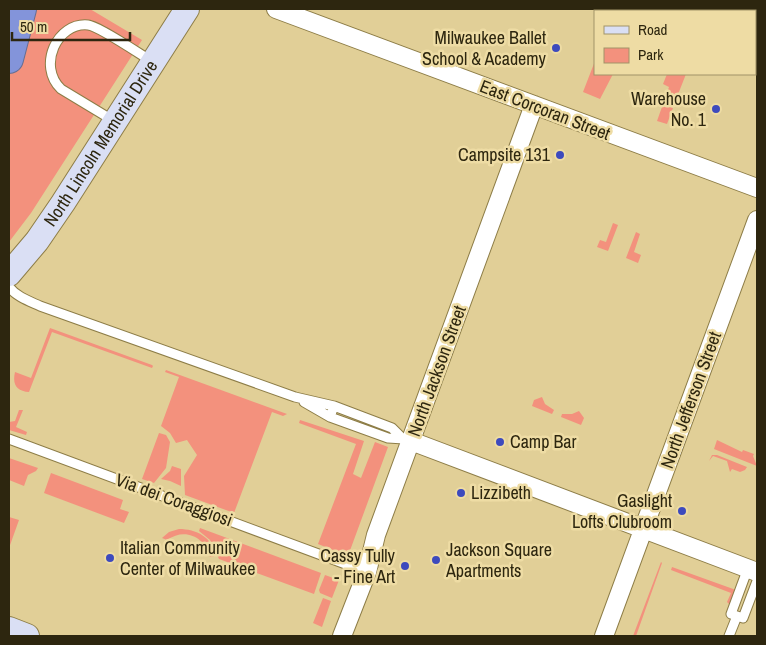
<svg xmlns="http://www.w3.org/2000/svg" width="766" height="645" viewBox="0 0 766 645" font-family="'Archivo Narrow',sans-serif">
<rect width="100%" height="100%" fill="#e1cf97"/>
<path fill="#f3917d" d="M9,9H90L142,40L31,213L9,242Z
M595,61V74H613L600,99L583,92Z
M667,74H686L677,97L675,96L671,107L673,108L667,124L657,121L669,87L663,84Z
M613,223L618,225L608,251L597,247L600,240L606,242Z
M636,232L640,234L634,252L641,255L638,263L626,258Z
M50,328L152,365L153,366L152,368L52,332L29,392C17,391 12,385 15,372L31,378Z
M166,370L287,414L283,416L272,412L234,513L185,495L184,476L197,455L187,440L176,443L170,433L161,426L179,377L165,372Z
M542,397L545,404L554,410L552,414L532,406L534,400Z
M19,410H23L16,427L27,432L26,435L9,430V422L15,421Z
M579,411L584,418L581,425L561,417L562,414H572Z
M300,420L364,441L353,474L361,478L375,442L388,447L348,556L318,544L356,444L299,423Z
M159,433L166,435L170,442L166,468L154,483L142,479Z
M717,440L742,452L743,450L754,454L753,456L757,466L714,449Z
M712,455H717L747,467L745,470L740,472L732,469L730,472L727,461L713,456L709,461Z
M9,458L38,468L36,471L28,475L24,486L9,480Z
M172,466L181,469V486L170,481L161,479L170,471Z
M51,473L123,500L120,509L129,512L124,523L44,493Z
M9,517L19,520L9,548Z
M200,528L321,573L314,594L219,559L210,540L199,531Z
M179,529C196,529 213,537 215,556L210,557C205,537 185,527 167,540L162,538L169,532Z
M661,562L662,563L636,636H633Z
M672,567L736,590L730,603L729,604L727,602L731,593L671,570Z
M325,575L339,580L332,598L320,593L319,590Z
M323,598L331,601L322,627L313,623Z"/>
<g fill="none" stroke-linecap="round" stroke-linejoin="round">
<g stroke="#8d7d47" stroke-width="11">
<path id="lane" d="M114,121L61,89C37,66 57,22 88,25C99,26 141,55 153,62
M9,287C17,297 29,301 40,306L295,397L334,406L392,428L402,438
M304,402L330,417
M334,406L330,417L388,438L404,439
M9,439L367,572
M748,568L731,614L743,618L757,581
M729,636L737,616"/>
</g>
<g stroke="#8d7d47" stroke-width="20">
<path id="street" d="M276,9L757,188
M411,441L757,572
M342,636L367,572L376,535L534,105
M604,636L757,220"/>
</g>
<g stroke="#8d7d47" stroke-width="26">
<g id="secondary">
<path id="s1" d="M9,274L37,241L63,203L187,9"/>
<path d="M9,629L27,636"/>
</g>
</g>
<g stroke="#656e93" stroke-width="30">
<path id="highway" d="M9,59L22,9"/>
</g>
<use href="#lane" stroke="#fff" stroke-width="9"/>
<use href="#street" stroke="#fff" stroke-width="18"/>
<use href="#secondary" stroke="#dadff4" stroke-width="24"/>
<use href="#highway" stroke="#8394da" stroke-width="28"/>
</g>
<g fill="#3d4abd" stroke="#eedca4" stroke-width="2">
<circle cx="556" cy="48" r="5"/>
<circle cx="716" cy="109" r="5"/>
<circle cx="560" cy="155" r="5"/>
<circle cx="500" cy="442" r="5"/>
<circle cx="461" cy="493" r="5"/>
<circle cx="682" cy="511" r="5"/>
<circle cx="110" cy="558" r="5"/>
<circle cx="436" cy="560" r="5"/>
<circle cx="405" cy="566" r="5"/>
</g>
<g text-anchor="middle" stroke-width="5" stroke-linejoin="round" paint-order="stroke">
<g font-size="18" fill="#2d260f" stroke="#eedca4" text-anchor="end">
<text x="546" y="44">Milwaukee Ballet<tspan x="546" dy="21">School &amp; Academy</tspan></text>
<text x="706" y="105">Warehouse<tspan x="706" dy="21">No. 1</tspan></text>
<text x="550" y="161">Campsite 131</text>
<text x="510" y="448" text-anchor="start">Camp Bar</text>
<text x="471" y="499" text-anchor="start">Lizzibeth</text>
<text x="672" y="507">Gaslight<tspan x="672" dy="21">Lofts Clubroom</tspan></text>
<text x="120" y="554" text-anchor="start">Italian Community<tspan x="120" dy="21">Center of Milwaukee</tspan></text>
<text x="446" y="556" text-anchor="start">Jackson Square<tspan x="446" dy="21">Apartments</tspan></text>
<text x="395" y="562">Cassy Tully<tspan x="395" dy="21">- Fine Art</tspan></text>
</g>
<g font-size="18" fill="#2d260f" stroke="#eedca4">
<text transform="translate(545 110) rotate(21)" y="6">East Corcoran Street</text>
<text dy="6" stroke="none"><textPath href="#s1" startOffset="160">North Lincoln Memorial Drive</textPath></text>
<text transform="translate(437 371) rotate(-70)" y="6">North Jackson Street</text>
<text transform="translate(691 400) rotate(-70)" y="6">North Jefferson Street</text>
<text transform="translate(174 500) rotate(20)" y="6">Via dei Coraggiosi</text>
</g>
</g>
<rect width="766" height="645" fill="none" stroke="#2d260f" stroke-width="20"/>
<rect x="594" y="10" width="162" height="65" fill="#eedca4" stroke="#a19368"/>
<rect x="604" y="26" width="25" height="8" fill="#dadff4" stroke="#a19368"/>
<text x="638" y="35" font-size="15" fill="#2d260f">Road</text>
<rect x="604" y="48" width="25" height="15" fill="#f3917d" stroke="#a19368"/>
<text x="638" y="60" font-size="15" fill="#2d260f">Park</text>
<path d="M12 32v8h118v-8" fill="none" stroke="#2d260f" stroke-width="2.5"/>
<text x="20" y="32" font-size="15" fill="#2d260f" stroke="#eedca4" stroke-width="4" paint-order="stroke">50 m</text>
</svg>
